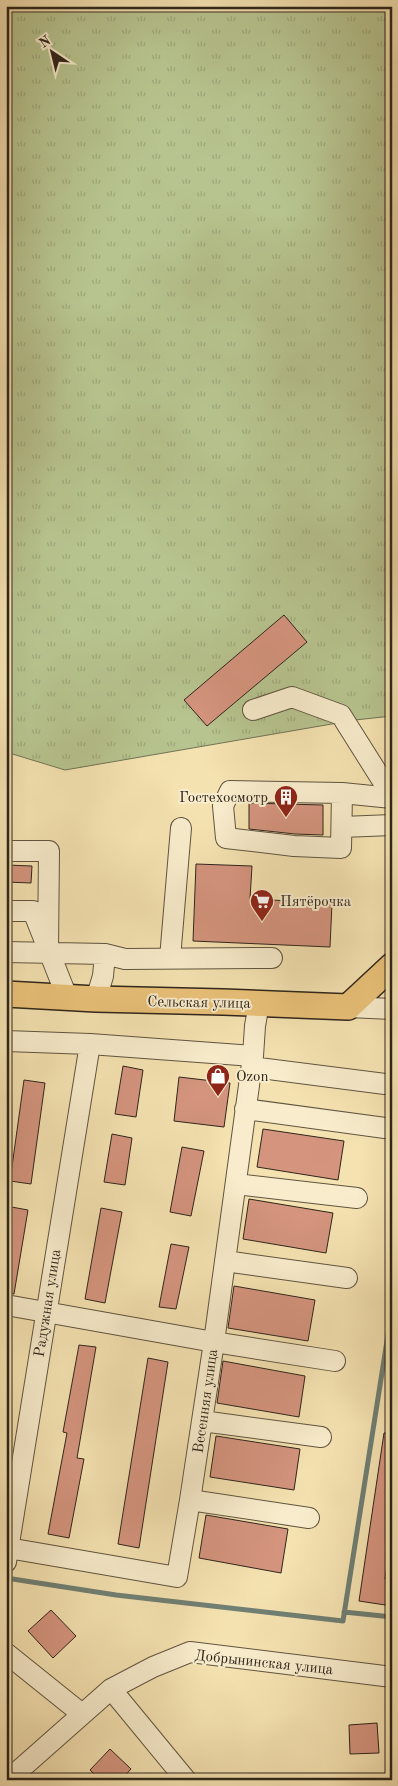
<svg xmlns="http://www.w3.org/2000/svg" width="398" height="1786" viewBox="0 0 398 1786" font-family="'Old Standard TT',serif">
<defs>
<pattern id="grass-tufts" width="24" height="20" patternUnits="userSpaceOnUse" patternTransform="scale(1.25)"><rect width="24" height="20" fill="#b7c48f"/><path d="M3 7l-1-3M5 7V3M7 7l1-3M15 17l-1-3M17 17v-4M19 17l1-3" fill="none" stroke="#9ea87b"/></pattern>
</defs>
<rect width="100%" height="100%" fill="#f5e2b1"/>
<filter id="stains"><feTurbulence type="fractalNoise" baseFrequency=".004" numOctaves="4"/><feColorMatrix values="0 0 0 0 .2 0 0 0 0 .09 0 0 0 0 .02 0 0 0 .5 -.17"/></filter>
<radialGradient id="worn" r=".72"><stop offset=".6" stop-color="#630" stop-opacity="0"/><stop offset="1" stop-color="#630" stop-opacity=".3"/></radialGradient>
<path fill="url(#grass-tufts)" stroke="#727455" d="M6,6H392V716L355,720L65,770L6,752Z"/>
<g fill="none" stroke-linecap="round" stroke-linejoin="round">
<path stroke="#708074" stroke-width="5" d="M6,1578L116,1595L343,1621L392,1309
M344,1612L392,1617"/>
</g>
<path fill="#d4947e" stroke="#2e251b" d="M284,615L307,642L207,726L184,700Z
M249,803L323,805V835L295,834L249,829Z
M196,864L252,866L250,899L332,903L330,947L193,941Z
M6,865L32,866L31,883L6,882Z
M123,1066L143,1070L136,1117L115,1114Z
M179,1077L230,1083L224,1127L174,1121Z
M24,1080L45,1083L31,1184L10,1181Z
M263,1129L344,1141L338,1180L257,1167Z
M112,1134L132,1138L125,1185L104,1182Z
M182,1147L204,1151L191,1216L170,1212Z
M249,1199L333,1213L326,1253L243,1239Z
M6,1206L28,1210L14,1294L6,1293Z
M101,1208L122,1212L105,1303L85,1299Z
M171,1244L189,1247L176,1309L159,1307Z
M234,1286L315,1300L308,1341L228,1328Z
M79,1345L96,1347L77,1458L84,1459L69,1538L48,1534L67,1433L63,1432Z
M148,1358L168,1362L139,1548L118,1544Z
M223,1361L305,1376L299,1417L217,1403Z
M384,1433H392V1530L385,1579L392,1580V1606L359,1601Z
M216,1436L300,1449L294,1490L210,1477Z
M206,1515L288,1529L281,1573L199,1558Z
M51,1610L76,1636L53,1658L28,1631Z
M377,1723L379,1753L350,1754L349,1725Z
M110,1749L131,1769L121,1780H100L90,1770Z"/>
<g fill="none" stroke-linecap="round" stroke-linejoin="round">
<g stroke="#605440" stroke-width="22">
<path id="minor" d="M253,710L292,697L341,715L392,796
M342,793L341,848L294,846L226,838L223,806L230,791L342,793L392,798
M342,827L392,825
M6,851H49L48,950
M6,911H33L67,997
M6,952L105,954
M170,958L181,828
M96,999L103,976L105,954L125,959L272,958
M348,1007L392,1009
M6,1041L90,1044L253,1056
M252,1067L385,1084
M245,1109L385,1128
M236,1184L357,1198
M225,1261L347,1278
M6,1305L214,1342L335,1361
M202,1421L321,1437
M190,1500L309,1518
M8,1548L177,1577L190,1500L214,1342L253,1056L255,1026L259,1003
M6,1562L90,1044
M6,1653L82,1714
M8,1780L111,1689
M186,1780L111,1689L153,1667L190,1652L392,1677"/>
</g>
<g stroke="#2e251b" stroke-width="28">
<path id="major" d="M6,994L96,999L223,1002L348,1007L392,966"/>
</g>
<use href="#minor" stroke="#f8eccc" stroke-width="20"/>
<use href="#major" stroke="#eac178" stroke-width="25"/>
</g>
<defs>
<g id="building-pin" transform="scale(1.25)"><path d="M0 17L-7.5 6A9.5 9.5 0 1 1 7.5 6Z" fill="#8f2418" stroke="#f8eccc"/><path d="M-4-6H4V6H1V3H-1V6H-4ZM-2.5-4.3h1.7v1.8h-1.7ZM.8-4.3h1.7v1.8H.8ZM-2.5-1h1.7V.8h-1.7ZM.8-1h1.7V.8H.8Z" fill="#fff"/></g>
<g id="supermarket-pin" transform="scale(1.25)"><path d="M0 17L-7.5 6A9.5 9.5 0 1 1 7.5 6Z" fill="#8f2418" stroke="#f8eccc"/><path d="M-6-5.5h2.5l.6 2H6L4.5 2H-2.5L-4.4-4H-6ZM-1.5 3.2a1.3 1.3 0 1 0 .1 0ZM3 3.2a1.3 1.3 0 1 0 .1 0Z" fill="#fff"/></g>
<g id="shop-pin" transform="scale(1.25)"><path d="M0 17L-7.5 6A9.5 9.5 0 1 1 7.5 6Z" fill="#8f2418" stroke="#f8eccc"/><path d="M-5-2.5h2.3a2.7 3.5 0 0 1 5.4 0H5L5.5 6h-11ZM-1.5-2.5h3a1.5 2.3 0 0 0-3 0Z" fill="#fff"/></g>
</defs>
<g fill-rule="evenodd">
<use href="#building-pin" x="286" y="797"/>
<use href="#supermarket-pin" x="262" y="901"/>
<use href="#shop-pin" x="218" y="1076"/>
</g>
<g text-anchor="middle" stroke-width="4" stroke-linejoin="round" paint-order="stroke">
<g font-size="15" fill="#2e251b" stroke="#f8eccc" text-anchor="start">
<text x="268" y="802" text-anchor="end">Гостехосмотр</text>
<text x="280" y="906">Пятёрочка</text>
<text x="236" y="1081">Ozon</text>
</g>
<g font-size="15" fill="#2e251b" stroke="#f8eccc">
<text transform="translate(199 1002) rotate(1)" y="5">Сельская улица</text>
<text transform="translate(47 1303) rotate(-81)" y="5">Радужная улица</text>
<text transform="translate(205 1401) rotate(-82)" y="5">Весенняя улица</text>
<text transform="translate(264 1662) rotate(6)" y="5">Добрынинская улица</text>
</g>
</g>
<rect width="398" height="1786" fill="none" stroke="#f5e2b1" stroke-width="25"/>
<rect x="8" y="8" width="383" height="1771" fill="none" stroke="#2e251b" stroke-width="2.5"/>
<rect x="12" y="12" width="373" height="1761" fill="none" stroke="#2e251b"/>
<g transform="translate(52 52) rotate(325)" stroke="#f8eccc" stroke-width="4" paint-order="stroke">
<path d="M0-4L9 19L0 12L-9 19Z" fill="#2e251b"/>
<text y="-8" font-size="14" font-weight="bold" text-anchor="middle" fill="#2e251b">N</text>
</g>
<rect width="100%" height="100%" filter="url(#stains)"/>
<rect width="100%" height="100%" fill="url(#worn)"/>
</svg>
